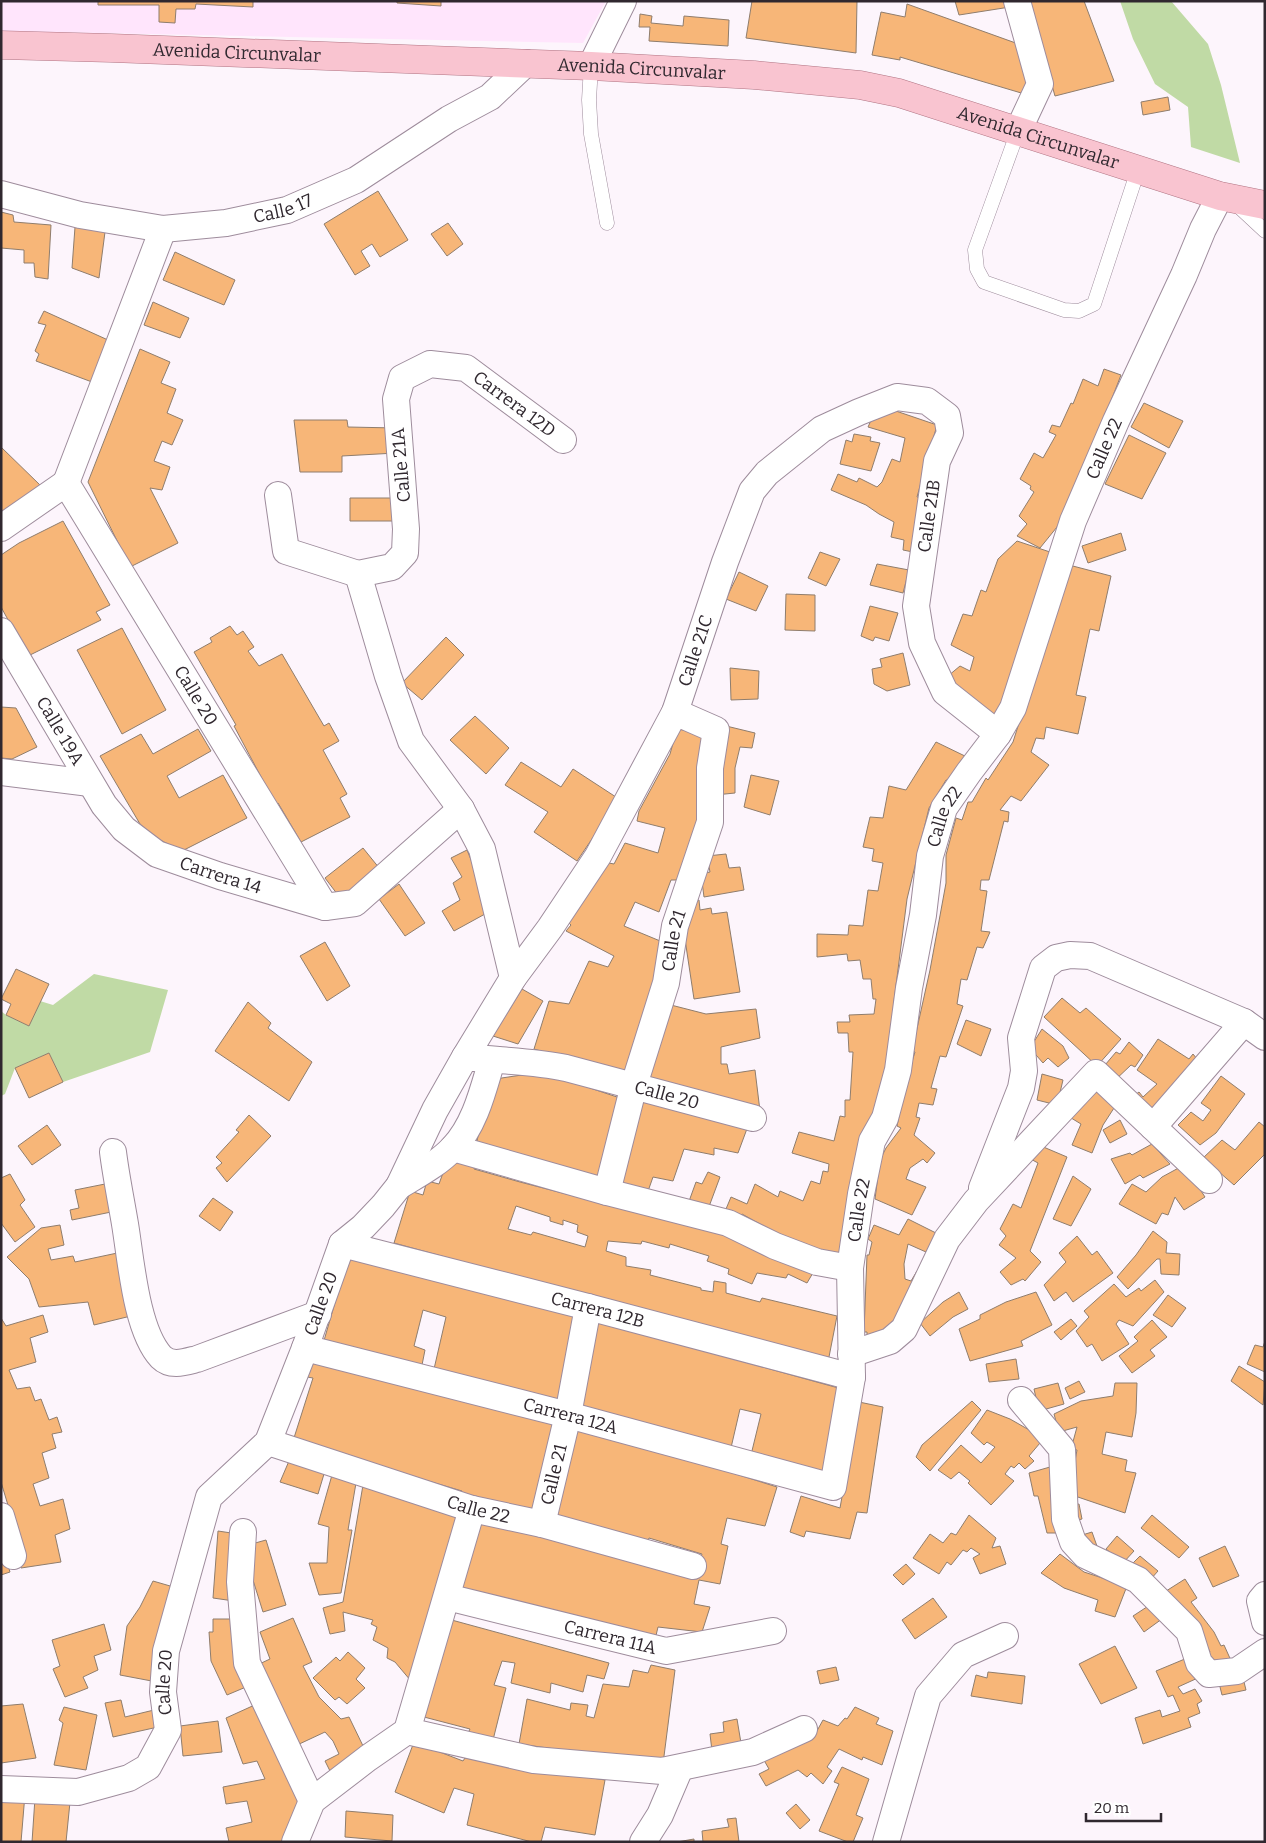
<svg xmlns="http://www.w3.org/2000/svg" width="1266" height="1843" viewBox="0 0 1266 1843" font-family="Bitter,serif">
<rect width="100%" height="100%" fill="#fdf5fc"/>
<path fill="#ffe5fc" d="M1,1H606L583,43L1,31Z"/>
<path fill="#c0daa5" d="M1120,1H1171L1208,44L1221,85L1240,163L1191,147L1188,107L1155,84L1133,39Z
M94,974L168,990L150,1052L63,1082L49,1053L15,1068L5,1094L1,1096V1011L6,1015L29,1026L40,1001L53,1005Z"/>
<path fill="#f7b678" stroke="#8f7d6d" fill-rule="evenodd" d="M98,1H253V7L196,4L195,9H176L175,23L159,22V5H98Z
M397,1H441V6L397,3Z
M752,1H857L856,53L746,38Z
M955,1H1008L1010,7L959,15Z
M1028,1H1084L1114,81L1055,96Z
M907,4L1024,46L1028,95L900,57V60L872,55L881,12L905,17Z
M640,14L652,16L651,23L683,26L684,16L729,20L728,46L649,41L650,27H639Z
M1168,97L1170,110L1143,115L1141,102Z
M378,191L408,240L380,257L372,244L361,251L370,266L355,275L324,224Z
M1,212L13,215L14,222L51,225L48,279L35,277L34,263H24V250L1,248Z
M448,223L463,244L447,256L431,234Z
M75,227L105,232L99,278L72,268Z
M175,252L235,280L224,305L163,280Z
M153,302L189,318L180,338L144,325Z
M44,311L108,340L92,382L36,361L39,354L35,351L46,325L38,323Z
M140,349L170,362L161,383L176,389L167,413L183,420L172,445L162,441L154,461L170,467L162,490L150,488L178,543L130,567L88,482Z
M1104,369L1121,375L1071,504L1057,527L1040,548L1017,536L1027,524L1019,516L1034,492L1030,489L1031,486L1020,479L1034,453L1043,458L1056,435L1049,432L1052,425L1060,427L1071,403L1073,404L1083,379L1098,386Z
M1144,403L1183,421L1169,448L1131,427Z
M890,409L937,425L917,497L922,498L913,552L903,550L904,540L891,537L894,522L879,514L866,505L831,490L838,474L857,482L859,478L877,487L882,482L892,459L900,462L905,438L868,427L873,416Z
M294,420H347L348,427L396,428V453L342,456V472H300Z
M854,434L871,437L870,441L880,443L871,471L840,464L846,440L852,442Z
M1129,435L1166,453L1142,499L1105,484Z
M1,447L40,485L1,514Z
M350,498H397V521H350Z
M63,521L110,605L96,612L101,620L28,656L1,607V555L19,543Z
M1121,533L1126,550L1088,563L1082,546Z
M1017,541L1050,552L998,715L971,709L948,676L960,666L970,671L974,657L951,645L963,614L972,616L981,590L986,592L998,559Z
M820,552L840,559L826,586L808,578Z
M877,564L909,570L903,593L870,585Z
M1069,565L1111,576L1099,631L1090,629L1076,695L1086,697L1078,734L1046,727L1044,739L1036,738L1031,752L1049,765L1021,801L1011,796L1000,810L1009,812L1008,822L1004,821L989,880H981L980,890L987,891L981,931L990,932L983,948L977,947L967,980L961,979L957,1004L963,1006L946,1057L940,1056L931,1088L937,1089L933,1105L919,1103L916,1117L920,1118L914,1135L935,1153L927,1163L923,1159L910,1168L906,1179L926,1187L912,1215L875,1199L880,1160L886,1148L901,1128L897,1126L906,1081L915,1052L912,1051L930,970L946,883V855L956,818L962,820L968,802H972L986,778L988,780L1013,742Z
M739,572L768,586L756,611L726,599Z
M786,594L815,595V631L785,630Z
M870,606L898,613L889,641L875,637L873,641L861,636Z
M230,626L237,635L243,631L254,647L248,651L259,666L282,654L324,726L329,723L339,741L323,750L347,794L340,798L350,817L301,842L278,803L276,805L234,726L236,725L194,652L212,642L210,638Z
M122,628L166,710L122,734L77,650Z
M446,637L464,655L422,700L402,683Z
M903,653L910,685L887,691L874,684L872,669L882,667L880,659Z
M730,668L759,671L758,699L731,700Z
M1,707L16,708L37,747L12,759L1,758Z
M475,716L509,748L486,774L450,740Z
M722,725L755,733L752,748L740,747L735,768V793L715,795Z
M198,729L211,751L167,776L179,798L223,775L247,818L182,851L154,837L140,824L100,756L141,734L153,754Z
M677,729L708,734L704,822L677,880H671L659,912L635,902L624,926L665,943L629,1077L534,1049L549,1001L569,1004L589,961L608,967L614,956L566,931L571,925L567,921L609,863L614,864L625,843L658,853L665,828L637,821L639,811L670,754Z
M936,742L969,758L952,781L946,780L929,808L907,899L894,1001L891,1053L845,1260L785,1238L742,1214L740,1216L726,1209L731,1197L747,1204L755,1184L778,1197L780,1191L803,1201L811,1181L820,1184L823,1171L828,1172L829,1164L792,1153L799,1132L834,1141L840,1116L845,1117V1100H850L853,1052H849L848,1033H838L837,1022H850L849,1015L874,1014L876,999H873L871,979H863L860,960L848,961L847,954L817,957V934L848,935L849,925L863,926L868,890L878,891L883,863L872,861L874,849L863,847L870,817L883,818L889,786L906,790Z
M521,762L561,787L573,769L619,799L577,861L534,832L548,812L505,785Z
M751,775L779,781L770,815L744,807Z
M363,848L380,869L341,899L325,878Z
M467,850L481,884L485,914L454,931L442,911L460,900L453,883L462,877L451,858Z
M726,854L729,868L740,867L744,890L704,897L701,874L710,872L707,856Z
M399,884L425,923L405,936L379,899Z
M699,900L700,910L711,908L712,914L727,912L740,992L694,999L683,926L687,902Z
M325,942L350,986L327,1001L300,956Z
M16,969L49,984L29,1026L6,1015L11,1004L1,999Z
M522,989L543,1001L518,1044L493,1036Z
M1062,998L1080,1013L1086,1008L1121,1039L1097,1066L1044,1017Z
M248,1002L271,1023L268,1028L312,1062L289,1101L215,1051Z
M667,1004L706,1014L756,1009L760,1038L721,1047V1064H727L729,1074L755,1070L760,1111L649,1082Z
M966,1020L991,1029L981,1056L957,1044Z
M1042,1029L1063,1046L1069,1058L1058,1067L1048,1058L1043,1063L1030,1048Z
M1158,1039L1189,1059L1193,1054L1202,1065L1149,1114L1131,1098L1139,1092L1143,1097L1157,1084L1137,1070Z
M1129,1042L1143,1055L1135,1067L1131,1065L1113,1082L1100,1071L1116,1052L1120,1054Z
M49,1053L63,1082L29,1098L15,1068Z
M542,1072L620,1098L598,1180L476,1146L482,1117L495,1079Z
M1042,1074L1063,1080L1057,1105L1037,1100Z
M1221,1076L1245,1094L1216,1133L1200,1145L1178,1125L1191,1112L1203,1121L1211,1110L1201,1103Z
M1090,1085L1114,1108L1103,1125L1092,1153L1072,1145L1081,1124L1063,1113Z
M645,1096L748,1126L738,1153L714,1148V1155L684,1149L673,1181L653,1177L647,1194L618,1186Z
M249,1115L271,1136L227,1182L216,1168L222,1163L216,1157L239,1132L236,1130Z
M1120,1120L1127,1134L1110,1143L1103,1130Z
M1259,1122L1265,1127V1154L1234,1185L1203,1158L1222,1140L1235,1150Z
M47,1125L61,1145L32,1165L18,1146Z
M1034,1143L1067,1157L1030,1251L1041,1262L1025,1281L1023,1279L1011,1285L1000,1272L1016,1258L999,1245L1006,1236L1000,1229L1013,1204L1021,1208L1038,1163L1027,1157Z
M1152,1144L1170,1164L1143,1178L1140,1175L1125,1184L1111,1159L1130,1153L1132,1155Z
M448,1159L475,1165L474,1169L520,1182L767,1246L817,1266L807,1283L788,1274L786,1278L757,1273L752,1284L728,1274L729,1269L707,1261L709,1256L670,1244L669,1248L642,1241L641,1244L608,1241L606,1251L626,1257V1266L651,1270L650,1275L701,1288V1290L713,1292L714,1281L726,1283V1293L760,1302L762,1298L837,1316L828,1362L394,1243L410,1191L423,1195L427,1181L439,1184ZM516,1206L550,1217V1221L563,1225V1220L578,1225L577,1232L588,1236L585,1247L533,1232L531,1235L508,1229Z
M1184,1165L1205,1197L1184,1210L1175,1197L1168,1215L1162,1213L1156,1224L1119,1204L1132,1184L1146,1192L1162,1177Z
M708,1172L720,1177L707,1212L688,1204L696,1182L702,1184Z
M10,1174L25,1200L20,1205L35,1227L15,1242L1,1223V1178Z
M1073,1176L1091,1189L1071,1226L1053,1219Z
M115,1182L121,1210L72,1220L70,1210L79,1208L75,1190Z
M213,1198L233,1212L220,1231L199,1216Z
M908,1219L938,1234L926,1252L908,1244L904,1264L905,1279L911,1281L917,1271L921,1275L889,1338L867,1337V1332H864L867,1255H869L872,1242L868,1239L874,1225L899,1235Z
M60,1225L64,1245L48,1249L51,1260L73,1256L75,1262L122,1252L135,1315L94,1325L88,1302L39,1307L29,1279L7,1257L41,1228Z
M1153,1231L1167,1242L1166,1253L1180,1254L1179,1275L1161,1274L1160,1259H1157L1128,1289L1117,1277L1136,1255Z
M1077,1236L1092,1255L1097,1251L1113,1273L1073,1302L1066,1292L1054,1301L1044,1285L1066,1262L1059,1253Z
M349,1254L576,1312L557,1403L434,1369L446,1317L423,1310L414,1346L425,1350L422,1365L323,1344Z
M1155,1280L1164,1292L1133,1326L1119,1320L1116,1324L1129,1344L1102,1361L1092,1344L1087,1347L1076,1331L1089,1317L1084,1311L1114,1284L1126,1297L1139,1288L1141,1291Z
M959,1292L968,1309L953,1317L930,1336L920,1323L943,1302Z
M1036,1292L1052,1325L1021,1341L1023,1346L970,1361L959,1329L980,1319V1315L1006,1302Z
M1168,1295L1186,1308L1172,1327L1153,1315Z
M43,1315L48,1332L30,1338L36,1362L9,1370L17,1389L30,1387L35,1401L41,1399L49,1420L57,1417L62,1432L52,1434L56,1448L42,1453L49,1478L33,1484L40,1506L63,1499L70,1529L55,1535L61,1562L21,1568L20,1545L1,1482V1318L6,1326Z
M1071,1319L1077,1326L1061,1340L1054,1332Z
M1152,1320L1167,1337L1150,1350L1155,1356L1132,1373L1119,1356L1138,1341L1134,1337Z
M597,1321L842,1389L825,1477L750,1459L761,1414L740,1409L730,1452L579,1409Z
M1265,1341V1372L1247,1364L1255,1345L1263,1347Z
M311,1356L555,1423L533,1514L461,1494L462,1491L293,1441L313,1378L307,1377Z
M1016,1359L1019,1379L989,1382L986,1364Z
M1239,1366L1265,1382L1263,1405L1231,1381Z
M1079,1381L1085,1392L1070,1399L1065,1388Z
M1058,1383L1064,1404L1039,1411L1034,1389Z
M1115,1383H1137L1136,1413L1132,1437L1106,1432L1102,1454L1127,1460L1125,1471L1136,1473L1125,1513L1069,1494L1077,1450L1071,1449L1077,1427L1059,1432L1054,1414L1081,1401L1113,1396Z
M972,1401L981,1410L930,1471L916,1457L922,1445Z
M859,1402L883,1407L867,1513L857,1512L850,1539L806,1531L804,1537L790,1532L801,1496L840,1508Z
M987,1410L1010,1419L1031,1431L1040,1443L1029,1456L1034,1461L1025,1469L1019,1463L1014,1468L1011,1466L1005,1474L1014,1481L991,1505L968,1483L970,1481L959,1472L951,1479L938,1470L961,1445L981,1463L995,1447L987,1442L984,1445L971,1433Z
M578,1424L777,1487L765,1526L727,1518L721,1544L728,1546L720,1584L699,1580L694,1604L710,1607L702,1632L658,1627L654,1644L457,1596L482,1515L696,1573L702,1554L649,1538L647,1543L554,1515Z
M289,1461L324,1474L318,1494L280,1482Z
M1050,1467L1059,1533H1047L1038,1496H1034L1029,1473Z
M332,1475L356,1483L348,1530H352L341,1593L319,1595L309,1563H327L329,1527L318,1524Z
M363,1485L458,1511L452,1540L411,1681L395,1662L387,1658L388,1648L373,1640L377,1627L371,1624L373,1620L343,1612L345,1631L330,1634L323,1608L343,1602Z
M1079,1504L1082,1519L1069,1522L1066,1506Z
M969,1515L996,1538L992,1548L1000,1546L1006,1564L980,1574L973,1558L980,1554L971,1548L967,1552L963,1550L951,1565L947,1562L939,1574L913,1558L930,1534L943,1543L951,1533L956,1535Z
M1152,1515L1189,1547L1179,1558L1141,1528Z
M218,1531L238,1534L234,1601L213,1598Z
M1092,1532L1098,1549L1079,1536Z
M1117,1536L1134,1551L1123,1563L1106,1549Z
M266,1540L286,1605L263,1612L247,1561L248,1545Z
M1,1543L10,1572L1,1575Z
M1225,1546L1239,1576L1213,1587L1199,1558Z
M1060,1554L1084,1572L1127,1586L1115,1617L1095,1611L1098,1600L1064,1588L1041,1573Z
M1140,1556L1158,1571L1150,1580L1130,1566Z
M906,1564L915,1574L903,1585L893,1575Z
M1185,1579L1197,1598L1191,1602L1214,1632L1221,1646L1224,1645L1233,1665L1216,1672L1207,1653L1210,1652L1202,1637L1163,1593Z
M153,1581L177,1588L157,1682L120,1675L127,1626L140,1607Z
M933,1598L947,1617L915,1639L902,1620Z
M1156,1601L1166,1616L1144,1632L1133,1616Z
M293,1618L312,1662L303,1666L319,1697L341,1719L349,1717L365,1750L330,1771L325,1761L339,1754L333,1741L325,1732L295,1746L255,1666L270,1659L260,1632Z
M213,1619H232L246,1687L227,1695L211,1661L209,1632H213Z
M448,1619L609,1663L604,1679L587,1675L583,1692L551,1683L550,1693L511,1683L515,1663L502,1661L494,1685L506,1688L493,1740L468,1733L470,1729L424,1717Z
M104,1624L111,1650L94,1656L98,1670L83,1677L88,1688L65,1697L53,1669L60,1666L52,1640Z
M1115,1646L1137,1688L1101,1704L1079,1664Z
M348,1652L365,1668L356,1679L365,1688L347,1704L339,1697L335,1700L313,1678L336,1657L340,1661Z
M1192,1656L1200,1677L1178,1687L1183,1694L1195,1689L1202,1701L1197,1704L1200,1713L1188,1718L1191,1727L1143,1744L1135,1718L1160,1710L1162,1717L1180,1711L1173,1695L1168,1697L1156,1671Z
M651,1665L675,1670L663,1764L519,1744L527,1699L570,1710L571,1703L588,1705L586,1716L594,1718L603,1684L629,1687L633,1670L648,1673Z
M836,1667L839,1680L820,1684L817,1671Z
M988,1672L1025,1676L1022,1704L971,1696L976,1675L987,1678Z
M1242,1674L1246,1690L1222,1695L1218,1679Z
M121,1700L125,1717L154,1710L158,1727L113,1737L105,1703Z
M259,1703L278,1743L300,1807L285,1842H229L226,1828L252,1822L247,1801L226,1804L223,1787L265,1779L257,1761L243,1764L226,1718Z
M23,1704L36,1758L1,1763V1706Z
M64,1707L97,1715L86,1770L54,1765L63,1723L59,1720Z
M855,1707L879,1718L876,1724L893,1731L882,1765L863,1757L862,1760L839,1749L827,1767L832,1771L823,1784L811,1773L807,1777L798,1770L766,1786L759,1774L769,1769L761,1755L813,1738L823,1720L838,1726L845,1718L847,1719Z
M737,1719L741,1743L712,1751L710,1734L724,1732L723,1722Z
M218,1721L222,1752L183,1756L180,1726Z
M414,1742L463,1761L465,1758L605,1780L595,1835L545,1827L541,1842H532L467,1825L474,1794L454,1788L444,1813L395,1792Z
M842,1767L869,1779L856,1815L863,1818L853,1842H848L819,1831L839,1784L834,1782Z
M25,1794L21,1842H1V1795Z
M35,1798L70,1802L66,1842H32Z
M796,1804L810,1820L800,1829L786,1813Z
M346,1811L393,1815L392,1841L345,1837Z
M736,1818L739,1842H703L702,1831L729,1827L727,1819Z
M694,1839V1842H677Z"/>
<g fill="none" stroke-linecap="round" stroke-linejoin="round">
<g stroke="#9e8c9c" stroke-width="15">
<path id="service" d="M591,66L589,100L591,134L607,223
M1018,131L975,250L977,269L984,282L1064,310L1079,311L1094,304L1138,170
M1236,204L1265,231"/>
</g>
<g stroke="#9e8c9c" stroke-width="28">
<g id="minor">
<path d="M1017,1L1040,84L1018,131"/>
<path d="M591,66L623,1"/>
<path id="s1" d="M1,194L80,215L163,229L226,223L287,210L356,180L449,119L490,97L526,63"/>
<path id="s2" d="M66,483L325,907"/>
<path d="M66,483L163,229"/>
<path id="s3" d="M278,495L286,551L358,574L392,567L405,553L406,529L396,399L402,378L430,364L466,368L563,440"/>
<path d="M1,528L66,483"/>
<path d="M358,574L388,676L411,741L461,809L482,849L513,978"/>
<path id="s4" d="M1,631L104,805L124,829L157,854L220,876L325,907L355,903L461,809"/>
<path d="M1,772L90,783"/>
<path id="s5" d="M465,1057L513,978L550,928L598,856L675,712L725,562L752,491L767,473L822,429L859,412L897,397L927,401L947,416L950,433L937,461L916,606L922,643L945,692L998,734"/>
<path d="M1153,1127L1244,1022"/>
<path d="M453,1148L607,1192L728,1223L775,1246L817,1262L850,1268"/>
<path d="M113,1152C116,1176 121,1200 125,1224C131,1260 136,1330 161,1357C171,1367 185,1362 197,1359L318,1314"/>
<path d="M399,1186C417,1175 438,1164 453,1148C475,1125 483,1090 492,1060"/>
<path d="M982,1188L1021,1088L1024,1071L1021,1038L1043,968L1056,958L1070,955L1090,956L1244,1022L1265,1037"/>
<path id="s6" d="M607,1192L634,1085L666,983L675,926L710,822V768L716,730L675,712"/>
<path id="s7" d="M342,1244L588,1307L852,1377"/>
<path id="s8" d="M305,1348L568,1415L833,1487L852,1377L850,1268L861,1194L872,1141L885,1118L898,1070L909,988L923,915L930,856L944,808L969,772L998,734L1013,708L1073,521L1116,421L1184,275L1203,229L1220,196"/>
<path d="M851,1354L890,1341L904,1329L947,1239L976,1201L1096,1073L1209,1180"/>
<path d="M1021,1400L1062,1449L1065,1519L1073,1542L1085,1555L1138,1580L1189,1631L1199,1663L1209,1674L1237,1671L1265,1652"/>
<path id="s9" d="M268,1442L472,1509L542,1524L693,1566"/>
<path d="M1,1516L13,1556"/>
<path id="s10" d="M542,1524L568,1415L588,1307"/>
<path d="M243,1532L240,1582L247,1663L312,1801"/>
<path d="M1265,1595L1260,1601L1265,1622"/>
<path id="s11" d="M447,1597L666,1651L773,1631"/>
<path d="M407,1731L534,1760L662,1771L753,1752L804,1729"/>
<path id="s12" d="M1,1789L78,1792L129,1778L148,1767L168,1730L163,1692L166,1651L209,1497L268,1442L305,1348L342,1244L363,1227L383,1206L399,1186L435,1110L465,1057C499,1061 533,1061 566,1068L753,1118"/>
<path d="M295,1842L312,1801L368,1758L407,1731L472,1509"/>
<path d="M643,1842L660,1815L680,1768"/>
<path d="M886,1842L928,1696L963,1655L1005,1636"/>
</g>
</g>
<g stroke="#b07483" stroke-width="29">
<g id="primary">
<path id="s13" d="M1,45L111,48L591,66L754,75L860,85L899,93L1220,196L1265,205"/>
</g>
</g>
<use href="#service" stroke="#fff" stroke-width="14"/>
<use href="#minor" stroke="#fff" stroke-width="26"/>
<use href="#primary" stroke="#f9c4d0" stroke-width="28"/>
</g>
<g text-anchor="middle" stroke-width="4.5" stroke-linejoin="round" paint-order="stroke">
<g font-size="18" fill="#30282f" stroke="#fff">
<text dy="6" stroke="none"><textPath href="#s13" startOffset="236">Avenida Circunvalar</textPath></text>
<text dy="6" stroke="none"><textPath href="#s13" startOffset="641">Avenida Circunvalar</textPath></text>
<text dy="6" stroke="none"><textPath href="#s13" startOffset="1046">Avenida Circunvalar</textPath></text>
<text dy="6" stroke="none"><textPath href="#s1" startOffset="288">Calle 17</textPath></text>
<text dy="6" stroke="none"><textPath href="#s3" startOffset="490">Carrera 12D</textPath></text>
<text dy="6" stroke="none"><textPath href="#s8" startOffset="1635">Calle 22</textPath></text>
<text transform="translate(401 465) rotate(-95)" y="6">Calle 21A</text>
<text transform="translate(929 516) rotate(-82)" y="6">Calle 21B</text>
<text dy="6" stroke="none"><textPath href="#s5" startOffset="469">Calle 21C</textPath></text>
<text dy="6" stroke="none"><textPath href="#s2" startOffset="249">Calle 20</textPath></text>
<text dy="6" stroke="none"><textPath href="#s4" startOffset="116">Calle 19A</textPath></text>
<text dy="6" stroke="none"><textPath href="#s8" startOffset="1230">Calle 22</textPath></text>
<text dy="6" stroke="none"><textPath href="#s4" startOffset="342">Carrera 14</textPath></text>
<text dy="6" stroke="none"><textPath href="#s6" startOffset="260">Calle 21</textPath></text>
<text dy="6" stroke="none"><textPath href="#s12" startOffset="1158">Calle 20</textPath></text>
<text dy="6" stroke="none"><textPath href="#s8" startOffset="825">Calle 22</textPath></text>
<text dy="6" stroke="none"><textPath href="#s12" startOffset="662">Calle 20</textPath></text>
<text dy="6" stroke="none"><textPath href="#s7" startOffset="264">Carrera 12B</textPath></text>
<text dy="6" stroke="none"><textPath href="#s8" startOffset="274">Carrera 12A</textPath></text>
<text dy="6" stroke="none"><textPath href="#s10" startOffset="51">Calle 21</textPath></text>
<text dy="6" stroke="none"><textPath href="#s9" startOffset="221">Calle 22</textPath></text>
<text dy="6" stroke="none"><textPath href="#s11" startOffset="168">Carrera 11A</textPath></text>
<text dy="6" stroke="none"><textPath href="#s12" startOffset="242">Calle 20</textPath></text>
</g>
</g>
<rect width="1266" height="1843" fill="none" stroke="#30282f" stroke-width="5"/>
<path d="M1086 1813v8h75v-8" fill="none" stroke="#30282f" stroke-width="2.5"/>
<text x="1094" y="1813" font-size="15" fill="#30282f" stroke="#ffffff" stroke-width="4" paint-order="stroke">20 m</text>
</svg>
